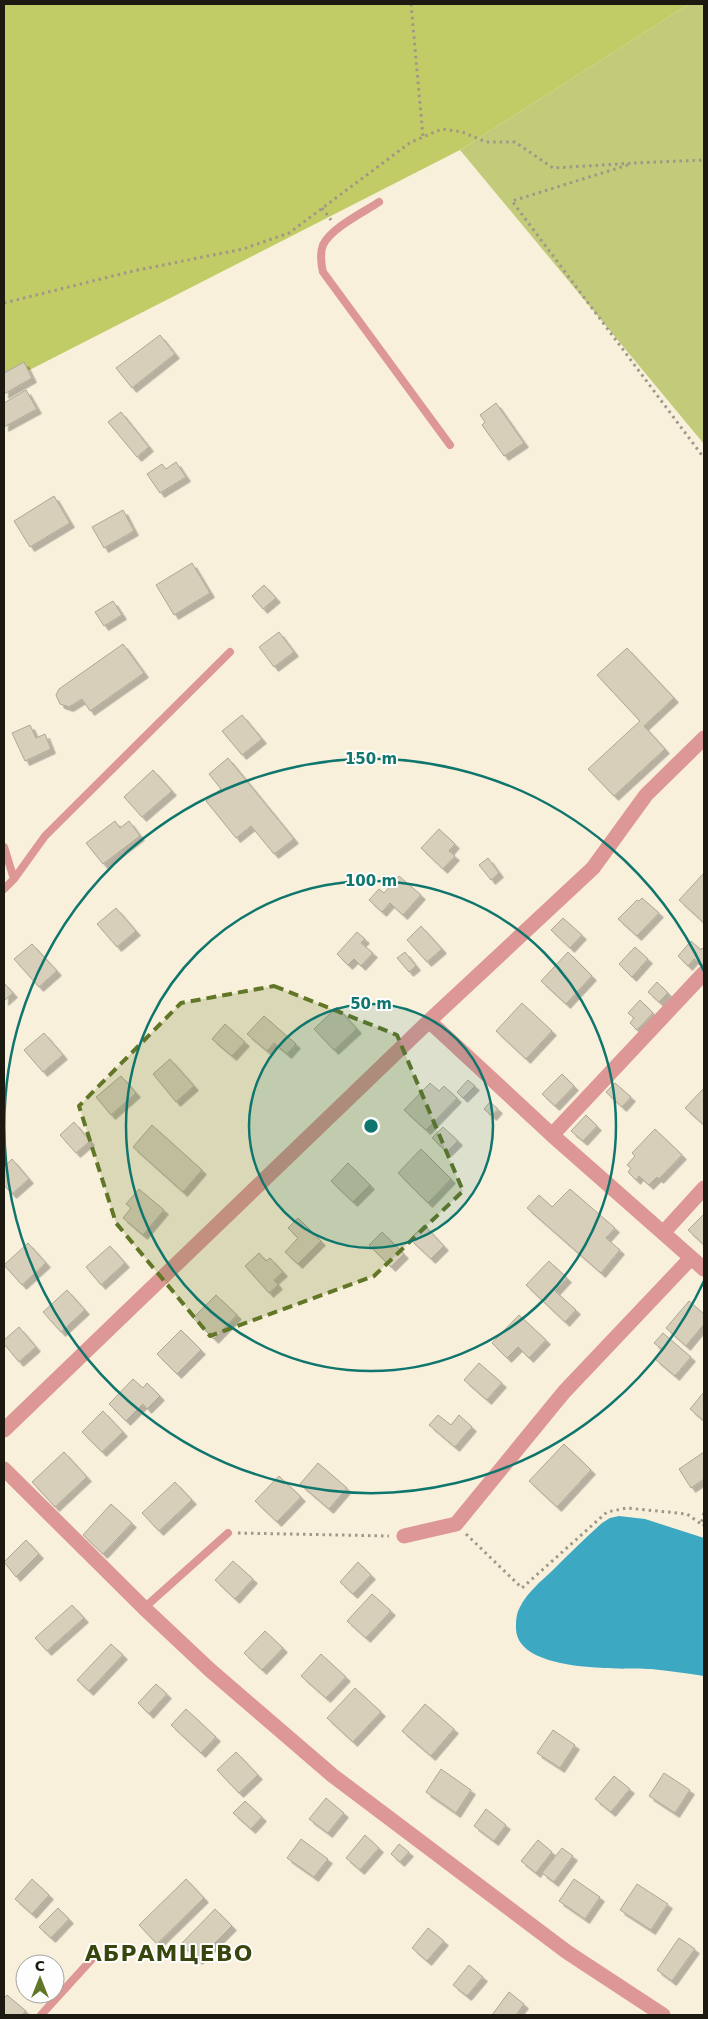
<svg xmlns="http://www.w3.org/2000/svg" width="708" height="2019" viewBox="0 0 708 2019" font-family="'DejaVu Sans',sans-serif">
<defs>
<filter id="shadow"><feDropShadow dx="4.5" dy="4.5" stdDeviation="0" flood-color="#0004"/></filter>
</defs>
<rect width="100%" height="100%" fill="#f9f0db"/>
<path fill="#c2cb7a" d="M689,4H704V444L460,150Z"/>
<path fill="#c2cc66" d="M4,4H689L460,150L4,383Z"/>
<path fill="#3da8c1" d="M619,1516L645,1519L704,1538V1676C687,1673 669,1671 651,1669C620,1668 518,1673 516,1629C516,1621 516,1614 520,1607C527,1593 541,1581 553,1570C569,1554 585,1538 602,1523L610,1518Z"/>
<path fill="#d8cfba" stroke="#afa793" filter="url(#shadow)" d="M160,335L175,354L132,388L116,368Z
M24,362L32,378L4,394V373Z
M26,390L37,409L4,427V403Z
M496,403L524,443L504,456L482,425L485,422L480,415Z
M121,412L149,447L137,457L108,422Z
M176,462L186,477L160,493L147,474L162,464L166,469Z
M54,496L70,523L30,547L14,521Z
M123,510L134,531L104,548L92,527Z
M192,563L210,593L174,615L156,585Z
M264,585L276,598L263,609L252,596Z
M113,601L122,615L104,626L95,612Z
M279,632L294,652L274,667L259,647Z
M123,644L144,673L90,711L82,699L69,707L60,704L56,695L59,689Z
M627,648L674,698L644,726L665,749L614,796L588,769L640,721L597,675Z
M242,715L262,739L242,755L222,731Z
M30,725L36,738L45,734L51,749L25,761L12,733Z
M228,758L294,839L274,854L251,826L236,838L206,801L221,789L209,774Z
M153,770L172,791L142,817L124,797Z
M115,821L120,828L129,821L140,836L103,864L86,843Z
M439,829L455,844L449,851L455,856L443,869L421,848Z
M488,858L499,873L491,880L479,865Z
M704,873V923L679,900Z
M399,876L421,895L403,915L390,903L382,912L369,900L379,889L384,893Z
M642,898L659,913L637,936L618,919L637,900L639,901Z
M116,908L136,931L117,947L97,924Z
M563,918L582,935L570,948L551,930Z
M421,926L442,949L427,962L407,940Z
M357,932L365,939L361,943L373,953L361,966L354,959L348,965L337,954Z
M691,941L701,950L702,948L704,950V963L702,965L694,959L688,966L678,956Z
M32,944L57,971L39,987L14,959Z
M635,947L648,959L632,977L619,964Z
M405,952L416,966L409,972L397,958Z
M568,952L592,976L566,1004L541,981Z
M657,982L668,993L659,1002L648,992Z
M4,983L13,993L4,1001Z
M640,1000L653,1013L637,1030L630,1023L634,1018L628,1013Z
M522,1003L552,1031L526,1059L496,1031Z
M337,1007L357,1029L334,1050L314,1029Z
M264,1016L296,1044L287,1054L274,1043L267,1051L247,1034Z
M225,1024L245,1042L232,1056L212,1039Z
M44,1033L63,1055L43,1072L24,1050Z
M170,1059L194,1086L176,1102L153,1074Z
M562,1074L574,1086L555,1106L542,1094Z
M121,1076L136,1093L111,1115L96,1097Z
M468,1080L475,1086L463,1098L457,1092Z
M430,1083L439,1091L444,1086L457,1098L426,1130L404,1110Z
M615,1083L631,1097L622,1107L606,1092Z
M704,1088V1125L685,1108Z
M490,1102L498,1109L492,1116L484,1109Z
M586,1115L597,1126L583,1141L571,1131Z
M74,1122L90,1141L76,1153L60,1135Z
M152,1125L202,1170L183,1192L133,1147Z
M443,1127L458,1141L447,1152L432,1138Z
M655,1129L682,1155L659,1179L657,1177L649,1185L639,1176L636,1180L628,1172L631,1168L627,1165L635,1156L632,1153Z
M421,1149L451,1179L428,1203L398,1173Z
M12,1159L29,1179L12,1194L4,1185V1167Z
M348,1163L370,1185L353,1202L331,1181Z
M139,1189L164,1210L143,1235L123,1218L131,1208L126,1204Z
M570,1189L615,1228L606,1238L620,1250L601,1273L527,1208L539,1195L552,1207Z
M703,1215L704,1216V1245L688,1230Z
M298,1218L321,1241L298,1264L285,1252L298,1238L288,1228Z
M424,1225L444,1246L431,1259L410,1239Z
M382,1232L404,1254L391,1267L369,1245Z
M28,1243L46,1263L22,1285L4,1265Z
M110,1246L125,1263L101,1285L86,1267Z
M259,1253L266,1261L270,1258L283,1272L274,1280L278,1285L269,1293L245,1266Z
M549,1261L567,1278L555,1291L576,1310L565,1322L526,1285Z
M67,1290L85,1310L61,1332L43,1312Z
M216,1295L237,1315L214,1339L193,1318Z
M689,1301L704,1314V1324L686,1346L666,1328Z
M519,1315L546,1340L529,1358L518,1347L507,1358L492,1343Z
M19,1327L36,1347L19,1362L4,1344V1340Z
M181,1330L201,1350L177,1374L157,1354Z
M663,1333L691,1357L675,1376L655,1359L663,1350L654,1343Z
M479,1363L502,1383L487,1400L464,1380Z
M133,1379L143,1388L147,1383L160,1396L147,1409L143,1404L126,1421L109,1404Z
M704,1392V1421L690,1409Z
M103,1411L123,1432L102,1452L82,1432Z
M438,1415L451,1425L459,1415L472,1427L455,1447L429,1425Z
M564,1444L591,1470L557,1507L529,1481Z
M64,1452L87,1477L55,1507L32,1482Z
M704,1452V1479L691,1488L679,1469Z
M318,1463L347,1488L329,1509L300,1484Z
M279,1476L301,1497L277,1522L255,1501Z
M175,1482L192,1500L159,1531L142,1513Z
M111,1504L132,1523L103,1554L83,1535Z
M26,1540L39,1554L16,1577L4,1562Z
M233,1561L253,1579L235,1599L215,1580Z
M358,1562L371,1575L353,1594L340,1582Z
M372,1594L391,1611L366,1638L347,1621Z
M72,1605L84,1618L47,1651L35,1638Z
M265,1631L283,1648L262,1670L244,1653Z
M111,1644L123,1655L89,1691L77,1680Z
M321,1654L346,1677L326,1698L301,1676Z
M156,1684L167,1694L149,1714L138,1703Z
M355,1688L381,1712L353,1742L327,1718Z
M425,1704L454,1729L431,1756L402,1731Z
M186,1709L216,1737L201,1753L171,1725Z
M553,1730L575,1745L560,1768L537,1753Z
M236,1752L258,1775L239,1793L217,1770Z
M441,1769L471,1790L456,1813L426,1792Z
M664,1773L690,1790L675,1813L649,1796Z
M614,1776L630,1789L611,1812L595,1799Z
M326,1798L344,1813L328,1833L309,1819Z
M245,1801L262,1817L251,1829L233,1813Z
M486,1809L506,1825L494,1841L474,1826Z
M365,1835L379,1848L360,1870L346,1858Z
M301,1839L328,1859L314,1877L287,1858Z
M538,1840L552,1852L536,1873L521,1861Z
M399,1844L409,1852L400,1862L391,1854Z
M562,1848L573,1856L554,1882L542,1873Z
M32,1879L49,1895L32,1914L15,1899Z
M186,1879L204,1898L157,1944L139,1925Z
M574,1879L600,1897L585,1919L559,1901Z
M637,1884L668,1904L651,1930L620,1910Z
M58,1908L69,1919L51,1938L39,1927Z
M215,1909L232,1926L198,1960L181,1944Z
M428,1928L444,1941L427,1961L412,1948Z
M679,1938L695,1949L672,1981L657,1970Z
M469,1965L483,1977L467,1996L453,1985Z
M509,1992L524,2004L516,2015H492Z
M7,1995L26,2011L22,2015H4V1998Z"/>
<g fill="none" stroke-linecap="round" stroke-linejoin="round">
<path stroke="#9f9888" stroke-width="3" stroke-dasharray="2.5 4" stroke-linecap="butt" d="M411,4L423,137
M634,163L704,160
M628,165L512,201L704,458
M322,208L331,220
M4,303L133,271L243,249L289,233L411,142L442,129L462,132L486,142H515L553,168L635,163
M704,1513L701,1524L704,1525
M238,1533L389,1536
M466,1534L522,1588L607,1512L627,1508L687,1514L701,1524"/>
<path stroke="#dd9795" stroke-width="8" d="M379,202C364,212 331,228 323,245C320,252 321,264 323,272L450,445
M4,847L14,879L4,889
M14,879L45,836L230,652
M144,1608L228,1533
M41,2015L92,1959"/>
<path stroke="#dd9795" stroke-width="15" d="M429,1021L552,1135L704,1269
M552,1135L704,973
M663,1233L704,1188
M4,1430L429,1021L593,868L646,795L704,738
M4,1469L144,1608L210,1670L332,1775L567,1952L663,2015
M404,1536L456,1524L564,1392L691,1258"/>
</g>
<path fill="#617627" fill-opacity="0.2" stroke="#617627" stroke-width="4" stroke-dasharray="10 6" stroke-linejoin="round" d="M274,986L397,1035L463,1191L374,1276L210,1336L116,1223L79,1106L181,1003Z"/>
<circle cx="371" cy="1126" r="122" fill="#0f766e" fill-opacity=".12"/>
<g fill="none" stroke="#0f766e" stroke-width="2.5">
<circle cx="371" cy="1126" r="122"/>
<circle cx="371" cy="1126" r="245"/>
<path d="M704 1281A367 367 0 1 1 704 971"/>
</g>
<g text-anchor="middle" stroke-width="4" stroke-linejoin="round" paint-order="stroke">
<g font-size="22" font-weight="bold" letter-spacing="1" fill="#38460e" stroke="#fefefe">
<text x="169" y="1961">АБРАМЦЕВО</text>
</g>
</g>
<circle cx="371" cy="1126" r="8" fill="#0f766e" stroke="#fefefe" stroke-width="2.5"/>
<g font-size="15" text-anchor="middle" font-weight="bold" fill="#0f766e" stroke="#fefefe" stroke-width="4" stroke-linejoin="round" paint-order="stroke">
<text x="371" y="764">150 m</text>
<text x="371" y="886">100 m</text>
<text x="371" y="1009">50 m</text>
</g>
<rect width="708" height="2019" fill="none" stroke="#1c1911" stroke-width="10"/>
<g transform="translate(40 1979)"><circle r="24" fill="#fefefe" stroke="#a4a29f"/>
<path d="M0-4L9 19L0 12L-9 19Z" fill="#617627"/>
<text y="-8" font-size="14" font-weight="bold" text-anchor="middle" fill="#1c1911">С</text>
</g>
</svg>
